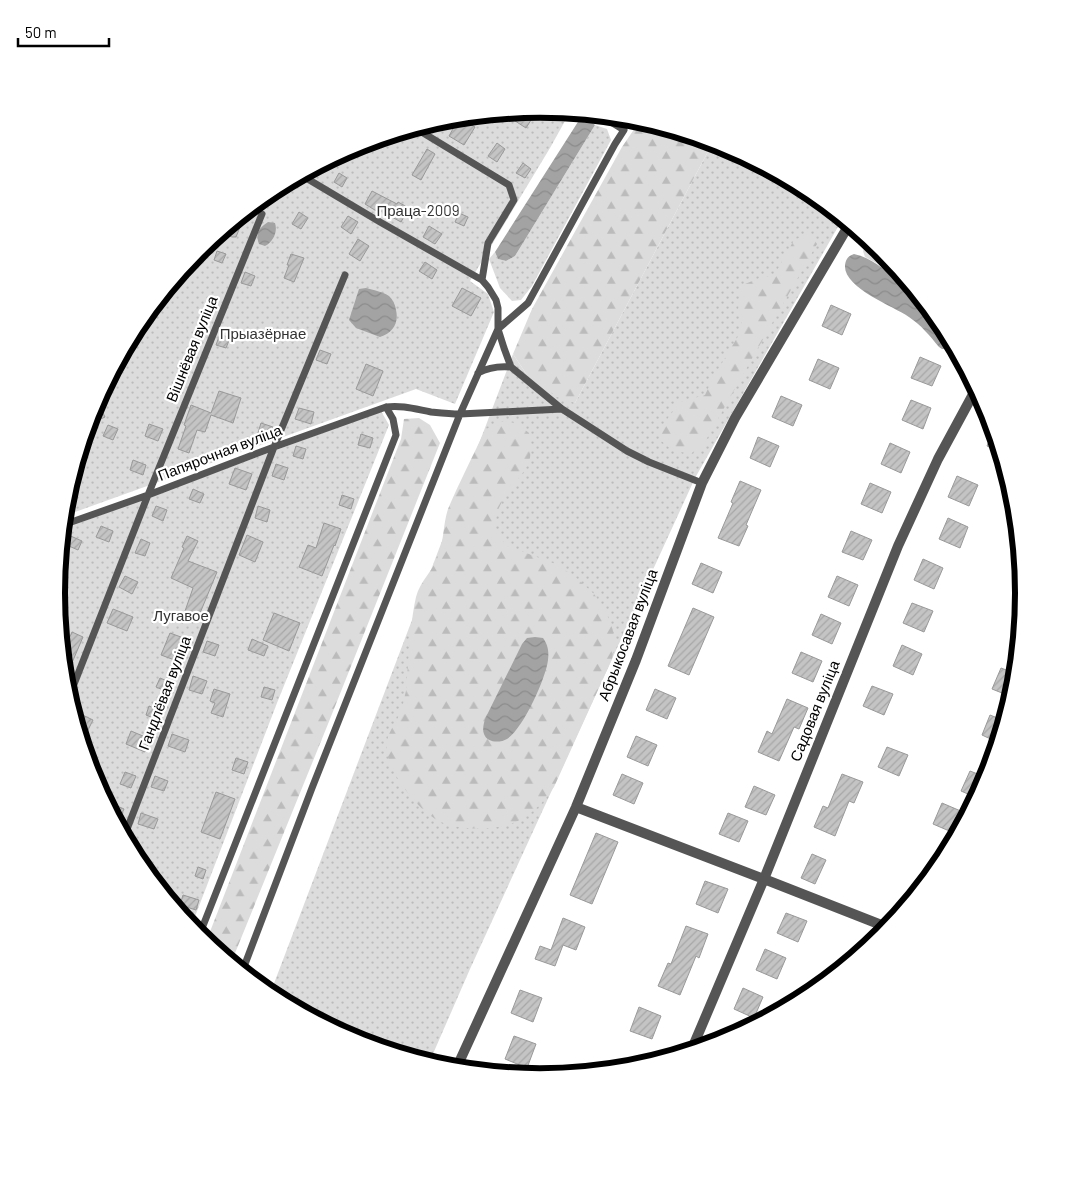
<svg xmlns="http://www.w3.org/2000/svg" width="1081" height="1186" viewBox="0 0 1081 1186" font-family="Barlow,sans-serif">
<defs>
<pattern id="green-dots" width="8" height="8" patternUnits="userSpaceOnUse" patternTransform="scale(1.25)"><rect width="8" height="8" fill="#dcdcdc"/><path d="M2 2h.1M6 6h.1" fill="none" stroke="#bbb" stroke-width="1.8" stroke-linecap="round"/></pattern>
<pattern id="forest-firs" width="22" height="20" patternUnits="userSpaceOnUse" patternTransform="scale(1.25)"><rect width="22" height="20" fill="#dcdcdc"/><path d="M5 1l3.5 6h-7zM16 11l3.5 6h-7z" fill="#bbb"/></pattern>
<pattern id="water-waves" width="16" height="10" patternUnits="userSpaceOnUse" patternTransform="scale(1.25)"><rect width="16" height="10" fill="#a3a3a3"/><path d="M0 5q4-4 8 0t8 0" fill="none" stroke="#8b8b8b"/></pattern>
<pattern id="building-hatch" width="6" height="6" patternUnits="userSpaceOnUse" patternTransform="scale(1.25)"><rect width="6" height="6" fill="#c4c4c4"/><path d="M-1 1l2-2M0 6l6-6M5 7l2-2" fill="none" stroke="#a7a7a7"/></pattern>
</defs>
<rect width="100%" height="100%" fill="#fff"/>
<path fill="url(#green-dots)" d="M541,109L570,112L550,148L470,281L488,294L494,312L455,404L416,389L64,516L66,498L93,407L138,324L198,250L272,190L355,146L446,118Z
M595,125L607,129L611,140L532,286L521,300L512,301L500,288L489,259L495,252L498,259L506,261L515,256Z
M713,142L726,146L810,191L843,218L695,478L470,969L429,1063L355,1040L270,994L513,354L525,372L575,403Z
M381,411L389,425L277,703L191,927L138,862L93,778L66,687L56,593L63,529Z"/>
<path fill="url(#forest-firs)" d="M643,121L713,142L575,403L557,397L525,372L513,354L532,309L622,147L637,125Z
M806,235L813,238L817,244L702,447L690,454L672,450L659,439L662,426L680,402L705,395L713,378L743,328L738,311L740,294L745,284L762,277L774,276L794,240Z
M865,246C884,245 910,284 922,298L898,281L880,265L865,257L863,251Z
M949,335L962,359H953C945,352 949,345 949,335Z
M419,418L430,425L440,443L328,724L231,963L206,942L401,439L404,419Z
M506,421L518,424L529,433L531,447L530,458L525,470L505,495L498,510L495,523L497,534L507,546L553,563L573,575L594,594L604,608L612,626L615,642L612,659L554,787C548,795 542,804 534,810C516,827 490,830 467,828C454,827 441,824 431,816C414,804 390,773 387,752C385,733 394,728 400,713C403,707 404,698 406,691C407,682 407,673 408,665C410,642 411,619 416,597C420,581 434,570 439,554C444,540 443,524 448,509C459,483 473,456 485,430L496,423Z"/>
<path fill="url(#water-waves)" d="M583,114L595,125L515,256L506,261L498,259L495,252Z
M268,222L275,223C278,232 273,242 265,246L259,244C255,233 259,228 268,222Z
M854,254C872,258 884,269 897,281C904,288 915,292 922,299C930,306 948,328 949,337C950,341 948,345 947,349H942L939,347C930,336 921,325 909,317C893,306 843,288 845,265C846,259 848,256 854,254Z
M366,288C373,290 383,292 389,296C393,300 395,304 396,310C399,323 393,333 380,337L356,328L349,320L359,289Z
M535,637L543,638C548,645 549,651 548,660C546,678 523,729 507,739C500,743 487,743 484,734C482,729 484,723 485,719L522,644L527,638Z"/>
<path fill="url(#building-hatch)" stroke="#999" d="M538,109L526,128L509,117L513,112Z
M459,118L475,127L464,145L449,136Z
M497,143L505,149L497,162L488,156Z
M427,149L435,154L421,180L412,175Z
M523,163L531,169L525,178L516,173Z
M339,173L347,178L342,187L334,182Z
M372,191L397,204L398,202L409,208L401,222L379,210L378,212L365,204Z
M299,212L308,218L301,229L292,224Z
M459,213L468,217L464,226L455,222Z
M348,216L358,222L351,234L341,227Z
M231,224L240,227L236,237H232L220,232Z
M429,226L442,234L435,244L423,237Z
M358,239L369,246L360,261L349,254Z
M217,251L226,254L222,263L214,260Z
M291,254L304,258L294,282L284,278L289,265H287Z
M425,262L437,270L432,279L419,271Z
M245,272L255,276L251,286L241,283Z
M462,288L481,298L471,316L452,306Z
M831,305L851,314L842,335L822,326Z
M220,334L230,338L226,348L216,345Z
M320,350L331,354L327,364L316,360Z
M920,357L941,366L932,386L911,378Z
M818,359L839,368L830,389L809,380Z
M366,364L383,371L373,396L356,389Z
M219,391L241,398L233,423L211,415L205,432L197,430L189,453L178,449L186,426L184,425L191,405L211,413Z
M781,396L802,405L793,426L772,417Z
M911,400L931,408L923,429L902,420Z
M97,401L105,417L88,425L93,407Z
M299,408L314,412L311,424L295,419Z
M261,423L273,427L268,439L257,436Z
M149,424L163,429L158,441L145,436Z
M108,425L118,429L113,440L103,436Z
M994,429L998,441L1001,452L987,446Z
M361,434L373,438L370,448L358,445Z
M758,437L779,446L770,467L750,458Z
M890,443L910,452L901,473L881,464Z
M296,446L306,449L303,459L293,456Z
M133,460L146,465L143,475L130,470Z
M276,464L288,468L284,480L272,476Z
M235,468L252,474L246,490L229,484Z
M957,476L978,485L969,506L948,497Z
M740,481L761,490L746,525L748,526L739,546L718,538L733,503L731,502Z
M870,483L891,492L882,513L861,504Z
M193,489L204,494L200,503L189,499Z
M342,495L354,499L351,509L339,505Z
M156,506L167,510L163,521L152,516Z
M258,506L270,510L267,522L255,518Z
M948,518L968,527L960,548L939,539Z
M324,523L341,529L335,546L334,545L322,576L299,567L308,545L316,548Z
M101,526L113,531L109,542L96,537Z
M851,531L872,540L863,560L842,552Z
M66,534L82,541L78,550L62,543Z
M247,535L263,542L255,562L239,555Z
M187,536L198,541L188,561L217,572L198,618L184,614L193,588L171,578L184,548L182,547Z
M141,539L150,543L145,556L135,553Z
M923,559L943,568L934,589L914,580Z
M701,563L722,572L713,593L692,584Z
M125,576L138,582L132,594L119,587Z
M837,576L858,585L849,606L828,597Z
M912,603L933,611L924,632L903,623Z
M693,608L714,617L689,675L668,666Z
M113,609L133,617L127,631L107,623Z
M274,613L300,623L289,651L263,640Z
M821,614L841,623L832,644L812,635Z
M72,632L83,637L65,679L62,654Z
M170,633L189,640L180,662L161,655Z
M252,639L268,646L264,656L248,650Z
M207,641L219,645L215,656L203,652Z
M902,645L922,654L913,675L893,666Z
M801,652L822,661L813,682L792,673Z
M1001,668L1017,674L1015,688L1012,697L992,689Z
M193,676L207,681L202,694L189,690Z
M160,678L172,683L168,692L156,687Z
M872,686L893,694L884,715L863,706Z
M264,687L275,690L272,700L261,697Z
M214,689L230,694L223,717L211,713L215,703L210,701Z
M655,689L676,698L667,719L646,710Z
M787,699L808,708L799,729L794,727L779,761L758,752L767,731L772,734Z
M149,706L161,711L158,720L146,715Z
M72,710L93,720L86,734L79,731Z
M990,715L1005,721L999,743L982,735Z
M131,731L150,739L145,752L126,744Z
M172,734L189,740L185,752L168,746Z
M636,736L657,745L648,766L627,757Z
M887,747L908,755L899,776L878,767Z
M236,758L248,762L244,774L232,770Z
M970,771L988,778L977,798L961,791Z
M125,772L136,776L131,788L120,784Z
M622,774L643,783L634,804L613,795Z
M842,774L863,782L854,803L849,801L835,836L814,827L823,806L828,808Z
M155,776L168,781L164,791L151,787Z
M754,786L775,795L766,815L745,807Z
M216,792L235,799L220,839L201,832Z
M104,800L124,809L117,824Z
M942,803L963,812L954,833L933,824Z
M141,813L158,819L154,829L138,824Z
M728,813L748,821L739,842L719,834Z
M596,833L618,842L592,904L570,895Z
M812,854L826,860L815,884L801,878Z
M936,855L945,859L927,882L925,880Z
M198,867L206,870L203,879L195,876Z
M705,881L728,889L718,913L696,904Z
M183,895L199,900L196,910L180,905Z
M786,913L807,921L798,942L777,933Z
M563,918L585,927L576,950L563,945L555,966L535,959L540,946L551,950Z
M686,926L708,934L699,958L696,956L680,995L658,986L668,963L671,964Z
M765,949L786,958L777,979L756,970Z
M743,988L763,997L754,1018L734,1009Z
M520,990L542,998L533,1022L511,1013Z
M639,1007L661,1016L652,1039L630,1031Z
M514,1036L536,1044L527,1068L505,1059Z"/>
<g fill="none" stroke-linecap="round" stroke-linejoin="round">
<path stroke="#777" stroke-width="2" stroke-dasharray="1 2.5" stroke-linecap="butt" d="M630,122L633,118"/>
<path stroke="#555" stroke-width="7" d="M415,128L509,185L514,200L488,243L482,280
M478,373C489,367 499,366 511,367
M562,409L511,367L504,348L498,329L528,303L615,144L624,130L598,114
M63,525L148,495L274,447L386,407C402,405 415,409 431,412C441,413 450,414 460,414L562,409L627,451L649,462L702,483
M69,697L148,495L262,214
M124,837L274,447L345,275
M199,936L396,435L393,419L386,407
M242,972L312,788L460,414L498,329V308L496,300L488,287L482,280L380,222L301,175"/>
<path stroke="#555" stroke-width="10" d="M576,807L764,879L889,928
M691,1051L764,879L898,546L938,459L977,387
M456,1069L576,807L636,660L702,483L735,418L850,223"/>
</g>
<g text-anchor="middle" stroke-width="4.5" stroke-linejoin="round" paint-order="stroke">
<g font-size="15" fill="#333" stroke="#fff">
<text x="418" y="216">Праца-2009</text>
<text x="263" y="339">Прыазёрнае</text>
<text x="181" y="621">Лугавое</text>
</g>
<g font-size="15" fill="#000" stroke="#fff">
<text transform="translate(192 349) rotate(-68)" y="5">Вішнёвая вуліца</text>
<text transform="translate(220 453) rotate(-21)" y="5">Папярочная вуліца</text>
<text transform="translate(628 635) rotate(-69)" y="5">Абрыкосавая вуліца</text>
<text transform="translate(165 693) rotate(-69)" y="5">Гандлёвая вуліца</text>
<text transform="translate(815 711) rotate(-68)" y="5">Садовая вуліца</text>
</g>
</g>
<path d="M0 0H1081V1186H0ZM65 593a475 475 0 1 1 950 0a475 475 0 1 1-950 0Z" fill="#fff" fill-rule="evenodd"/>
<path fill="none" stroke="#000" stroke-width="6" d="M65 593a475 475 0 1 1 950 0a475 475 0 1 1-950 0Z"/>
<path d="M18 38v8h91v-8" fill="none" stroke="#000000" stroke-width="2.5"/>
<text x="25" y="38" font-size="15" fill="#000000" stroke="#ffffff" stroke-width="4" paint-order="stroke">50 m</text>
</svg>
